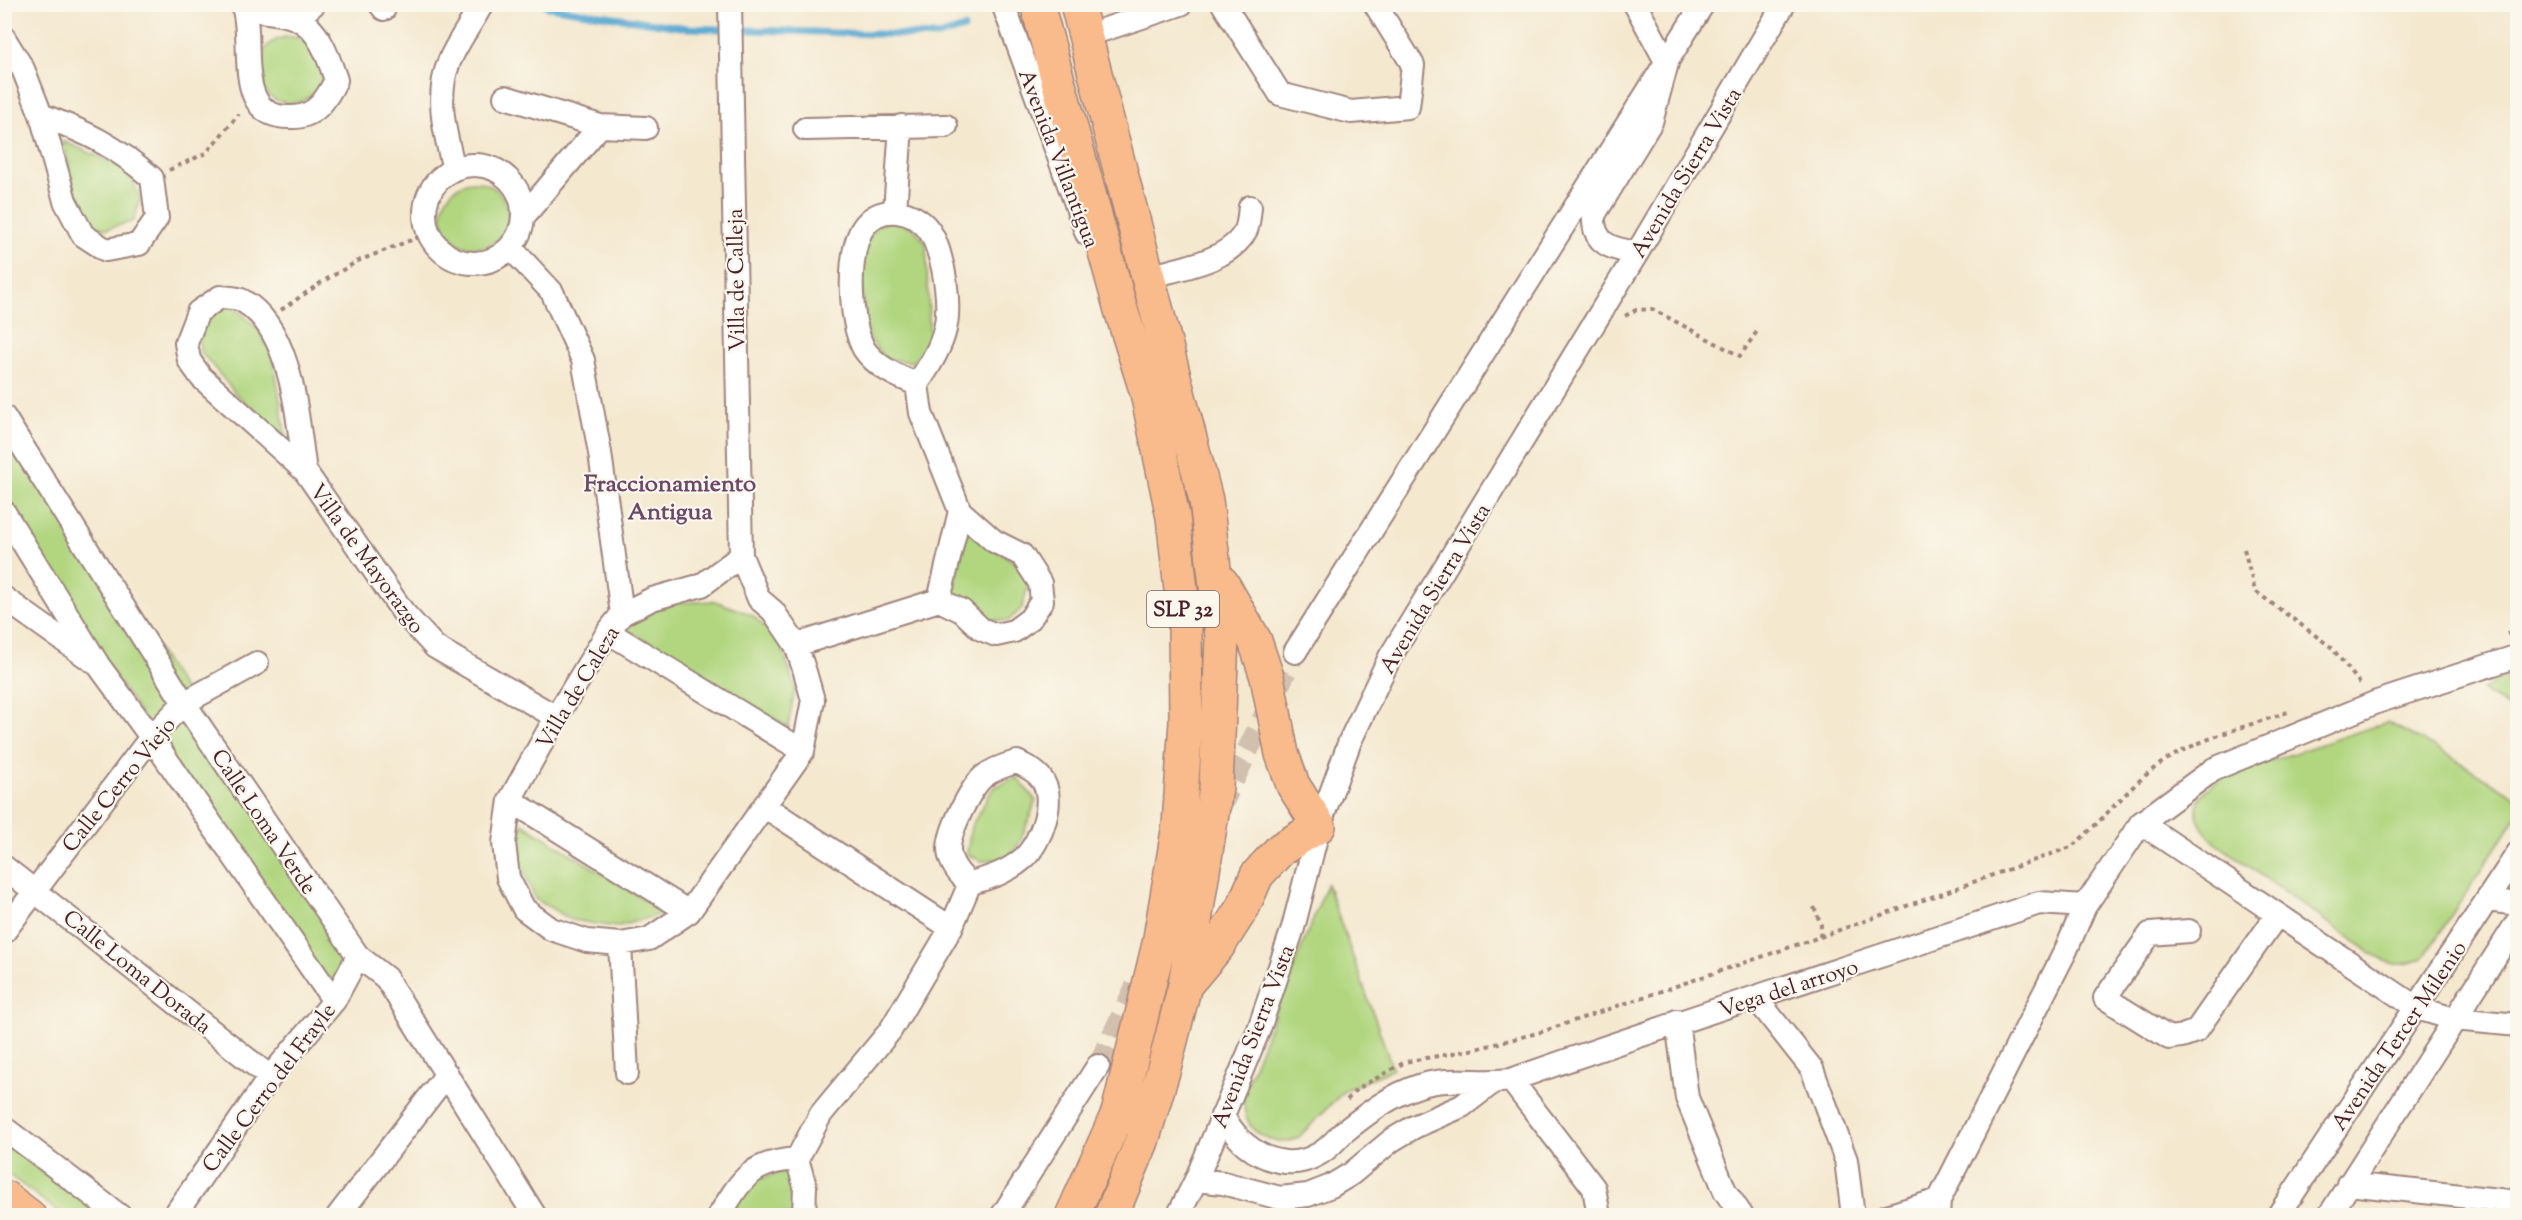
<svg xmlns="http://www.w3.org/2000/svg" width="2522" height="1220" viewBox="0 0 2522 1220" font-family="'Sorts Mill Goudy',serif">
<rect width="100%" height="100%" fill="#fbf7ec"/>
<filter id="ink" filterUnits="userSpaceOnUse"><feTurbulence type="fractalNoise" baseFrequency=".0167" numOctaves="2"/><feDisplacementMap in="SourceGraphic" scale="12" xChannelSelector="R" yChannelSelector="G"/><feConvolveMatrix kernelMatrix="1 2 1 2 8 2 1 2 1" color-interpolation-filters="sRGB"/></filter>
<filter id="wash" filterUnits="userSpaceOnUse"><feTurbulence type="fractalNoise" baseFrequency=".008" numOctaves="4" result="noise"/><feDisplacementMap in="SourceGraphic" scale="24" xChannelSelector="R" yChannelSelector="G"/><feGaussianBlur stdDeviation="1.35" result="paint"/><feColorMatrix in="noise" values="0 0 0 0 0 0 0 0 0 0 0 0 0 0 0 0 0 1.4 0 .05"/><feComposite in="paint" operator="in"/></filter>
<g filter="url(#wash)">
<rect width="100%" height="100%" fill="#f4e8cf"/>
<path fill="#b1d67f" stroke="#7e7a55" stroke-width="1.5" d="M257 70a33 33 0 1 1 66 0a33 33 0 1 1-66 0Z
M63,141L129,170L140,199L134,221L106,229L90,224L76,197Z
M442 215a33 33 0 1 1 66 0a33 33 0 1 1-66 0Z
M892,220L912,227L926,243L930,344L912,362L885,359L865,332L860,250L878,225Z
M231,305L258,328L273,357L286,438L236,394L200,351L199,323L213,311Z
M5,416L358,956L334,1001L5,513Z
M966,531L1015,562L1029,583L1022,608L1008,621L985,619L953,594Z
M715,601L752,615L780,641L795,688L788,727L626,629L645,612L676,603Z
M2505,676L2512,695L2517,694V713L2482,690Z
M2387,722L2445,753L2517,798L2518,814L2424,957C2407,966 2394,967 2377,957L2217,844C2186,817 2192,794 2226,776Z
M1017,777L1036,801L1020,842L1008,859L981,861L967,854L971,827L993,788Z
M522,823L665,913L616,927L572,920L535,899L519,859Z
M1327,884L1393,1069L1345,1090L1299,1137C1288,1143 1280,1143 1268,1139C1245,1130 1242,1110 1245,1088Z
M4,1142L100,1215H63L5,1172Z
M788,1169L798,1192L794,1215L730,1216L751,1182Z"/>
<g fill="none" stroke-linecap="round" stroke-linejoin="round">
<path stroke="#56a7d0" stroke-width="7" d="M545,4L548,7L687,28L938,36L964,28"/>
</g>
</g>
<g filter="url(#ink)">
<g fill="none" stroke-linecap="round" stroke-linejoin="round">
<path stroke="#d2c0ae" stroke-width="22" stroke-dasharray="22 11" stroke-linecap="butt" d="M1219,810L1295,652
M1098,1066L1140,978"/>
<g stroke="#9f847d" stroke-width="26">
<path id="minor" d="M242,4C257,38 229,120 293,117C316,117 327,98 336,80C329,59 319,27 295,18C280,12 260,12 244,9
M380,4L384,9
M730,4L741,556L759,599L773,611L796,645L805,672L813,700L803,751L689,912L649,939L620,944L587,941L551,929L524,909L508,878L504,843L510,800L556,717L608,632L622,614L652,599L702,585L741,556
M1003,4L1087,234
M1223,4L1280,94L1351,112L1408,107L1413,65L1375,4
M1635,4L1667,63L1651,122L1594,215C1592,245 1613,249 1637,253
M297,18L314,4
M1085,36L1181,4
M4,38L23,69L41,115L65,201L83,235L106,250L139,244L157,218L152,178C114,145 88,133 41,115
M505,97L600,126L646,128
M805,129L946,126
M425 214a49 49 0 1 1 98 0a49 49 0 1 1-98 0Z
M454,169C445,134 435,97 449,62C457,42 472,23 482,4
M895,211L901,126
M523,217L600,126
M510,247L552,292L583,360L600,453L622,614
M1148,277C1179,268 1230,262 1246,230C1249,223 1249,214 1250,207
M4,417L184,703L358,956L386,978L535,1216
M305,471C297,419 293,330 243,301C237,297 227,298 220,297L198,312L186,343L189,360L201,377L305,471L403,612L435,647L556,717
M4,512L99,666L151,737L334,1001
M4,598L91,660
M939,600L960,511
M608,632L803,751
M796,645L939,600L962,611L981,629L996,635L1014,631L1030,619L1042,601L1040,583L1022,555L994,541L960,511L921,413L917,384C947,342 953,319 943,268C940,256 936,239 928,229C913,210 882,204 865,225C846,249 849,323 864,349C876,367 898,377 917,384
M1295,652L1703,4
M1017,762C1025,766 1034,770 1040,777C1058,798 1041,842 1024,858C1008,872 990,878 970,883C960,877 949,862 949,849C949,831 970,789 983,777C993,769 1005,765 1017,762Z
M510,800L689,912
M764,806L951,928
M2141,823L2417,1008L2454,1019L2518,1025
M4,867L270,1077
M2487,900L2518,904
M2189,931L2150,934L2105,998L2169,1038L2182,1036L2196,1031L2277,915
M4,932L151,737L184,703L257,663
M620,944L627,1073
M1756,998L1812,1069L1846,1160L1853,1216
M1677,1021L1687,1098L1725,1191L1742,1216
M1511,1080L1594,1188L1599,1216
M1222,1116C1229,1125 1236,1137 1245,1144C1265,1161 1293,1169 1317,1155C1328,1150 1336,1139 1345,1131C1368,1113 1391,1095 1419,1086C1449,1076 1480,1084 1511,1080C1686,1018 1863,963 2039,903L2085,906
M4,1128L120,1216
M1196,1180L1223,1183L1280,1198L1308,1195L1331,1186L1351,1174L1392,1140L1414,1127L1462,1106L1492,1083
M2348,1184L2518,1202
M174,1216L270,1077L334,1001L358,956
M338,1216L447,1074
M719,1216C742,1178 751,1162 797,1159
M804,1216L805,1186L797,1159L821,1114L890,1031L951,928L970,883
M1002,1216L1098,1066
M1178,1216L1196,1180L1259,1029L1293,928L1319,826L1350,741L1390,657L1637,253L1784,4
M1887,1216L1939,1200
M1938,1216L1939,1200L2066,950L2085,906L2141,823L2214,769L2377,702L2518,656
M2278,1216L2518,853
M2329,1216L2518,921"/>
</g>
<g stroke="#9f847d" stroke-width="36">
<path id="highway" d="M1037,4L1121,310L1147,393L1173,517L1185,626L1186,721L1179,825L1159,944L1118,1113L1072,1216
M1077,4L1206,500L1222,637L1216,788L1185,985L1164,1068L1142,1141L1111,1216
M1185,985L1218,946L1243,907L1257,875L1281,849L1319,826L1293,785L1282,754L1267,677L1255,641L1222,583
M4,1197L29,1216"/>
</g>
<path stroke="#9f847d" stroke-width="4" stroke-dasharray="4.5 4.5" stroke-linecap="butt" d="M169,170L206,153L239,114
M281,310L322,282L358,261L429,233
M1625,316L1636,310L1652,309L1740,356L1758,330
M2244,549L2255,591L2331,647L2362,686
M2507,634L2518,630
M1814,907L1821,925L1820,937
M1347,1100L1357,1089L1405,1062L1476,1049L1541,1032L1820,937L2071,847C2100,824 2123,793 2152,770C2190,740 2243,728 2288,712"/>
<use href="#minor" stroke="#fff" stroke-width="22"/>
<use href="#highway" stroke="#fabb8c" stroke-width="33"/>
</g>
</g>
<g text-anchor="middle" stroke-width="4.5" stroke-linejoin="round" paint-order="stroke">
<rect fill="#fbf7ec" stroke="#7f6065" stroke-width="1.5" x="1147" y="591" width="72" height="36" rx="4.5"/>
<g font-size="21" font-weight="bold" fill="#4a1f2b">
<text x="1183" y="616">SLP 32</text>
</g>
<g font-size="22" fill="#4a1f2b" stroke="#fbf7ec">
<text transform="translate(1060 158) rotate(69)" y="8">Avenida Villantigua</text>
<text transform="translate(1685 172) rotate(-59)" y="8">Avenida Sierra Vista</text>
<text transform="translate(735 280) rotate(-91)" y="8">Villa de Calleja</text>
<text transform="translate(368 558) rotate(54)" y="8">Villa de Mayorazgo</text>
<text transform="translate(1434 588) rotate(-59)" y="8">Avenida Sierra Vista</text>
<text transform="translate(577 687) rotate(-59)" y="8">Villa de Caleza</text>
<text transform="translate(118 784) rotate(-51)" y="8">Calle Cerro Viejo</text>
<text transform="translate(265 821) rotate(56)" y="8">Calle Loma Verde</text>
<text transform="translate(138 971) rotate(39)" y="8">Calle Loma Dorada</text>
<text transform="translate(1788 987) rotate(-18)" y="8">Vega del arroyo</text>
<text transform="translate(2398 1035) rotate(-56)" y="8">Avenida Tercer Milenio</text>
<text transform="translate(1252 1036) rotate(-69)" y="8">Avenida Sierra Vista</text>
<text transform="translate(268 1087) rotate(-53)" y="8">Calle Cerro del Frayle</text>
</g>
<g font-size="24" font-weight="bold" fill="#6e4869" stroke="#fbf7ec">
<text x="670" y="491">Fraccionamiento<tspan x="670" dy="28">Antigua</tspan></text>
</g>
</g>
<rect width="2522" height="1220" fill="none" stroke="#fbf7ec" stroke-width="24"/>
</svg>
